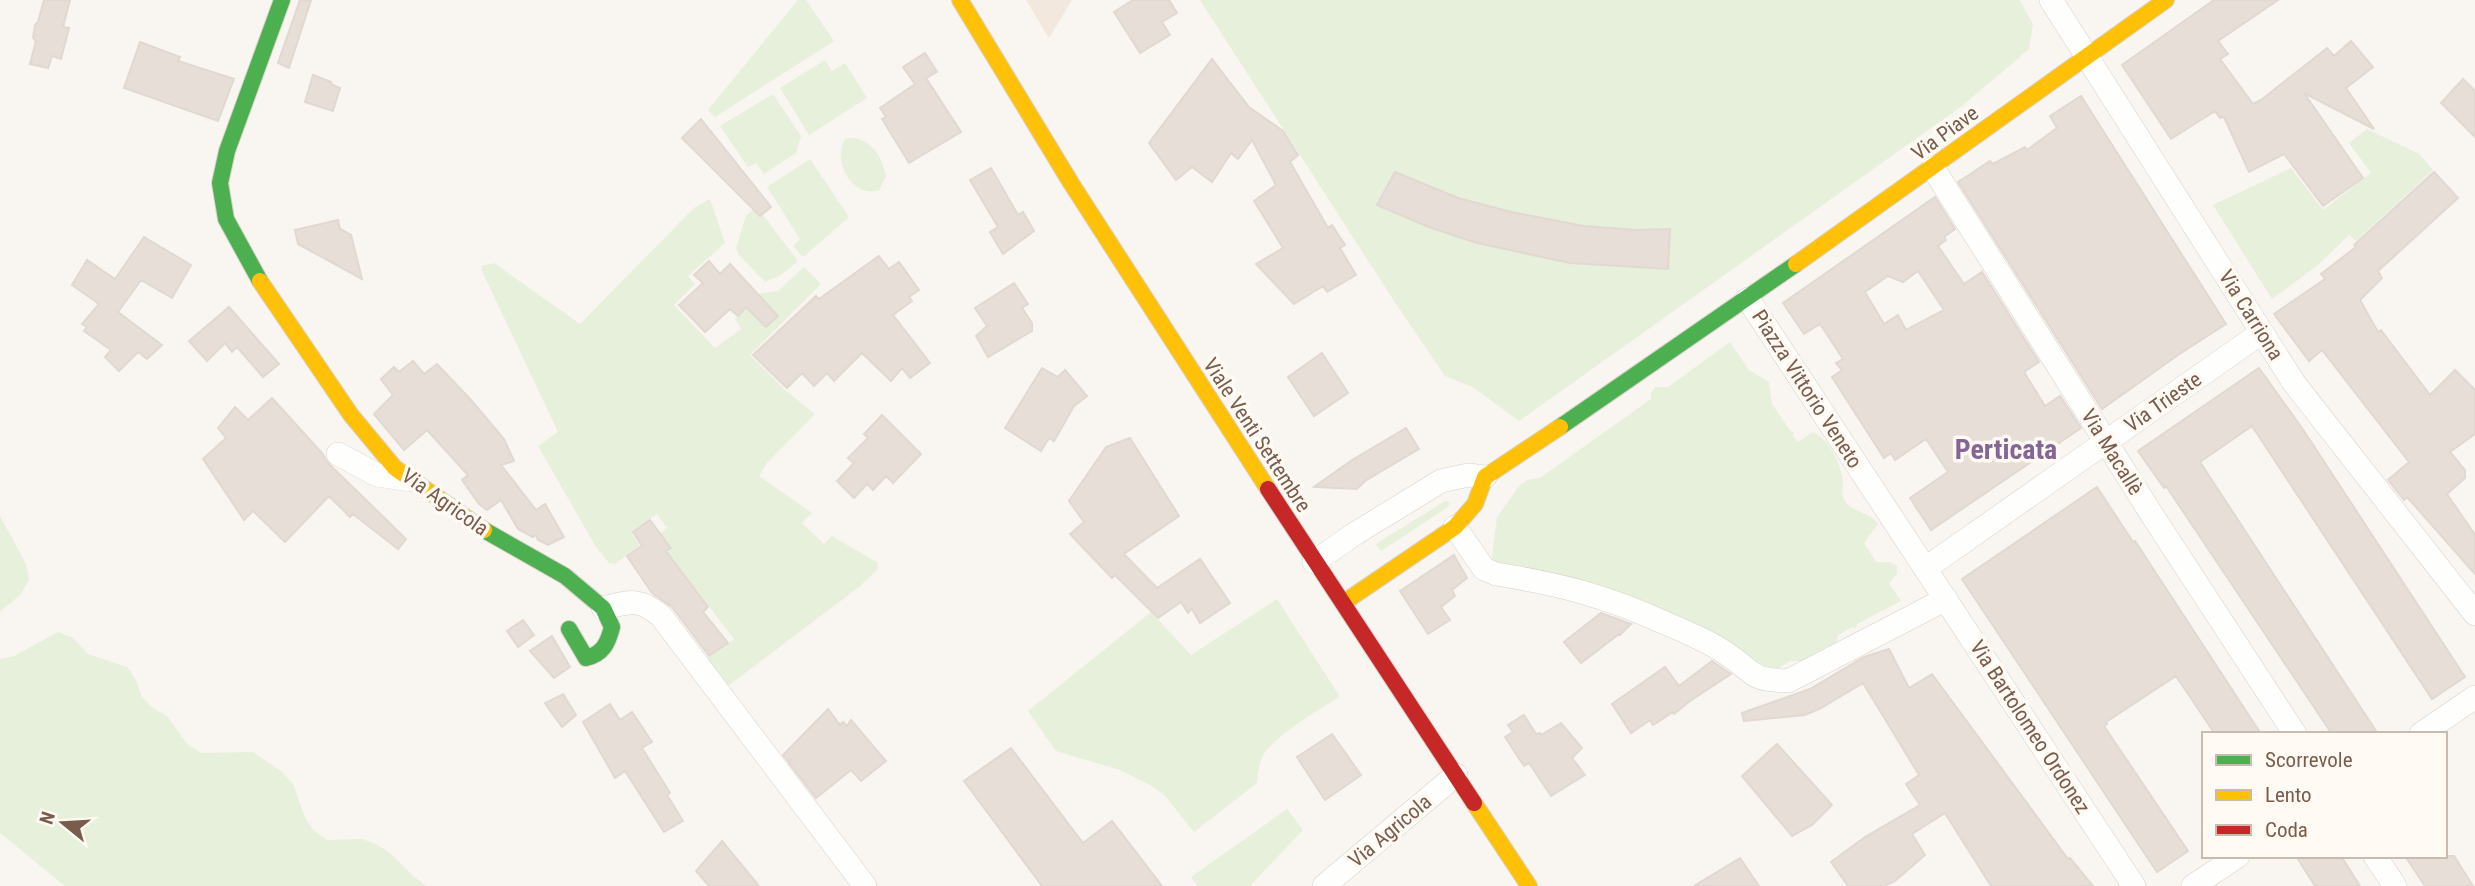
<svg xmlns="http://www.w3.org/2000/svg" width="2475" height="886" viewBox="0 0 2475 886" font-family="'Roboto Condensed',sans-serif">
<rect width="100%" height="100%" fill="#f9f5f0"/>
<path fill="#f2e8de" d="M1026,0H1072L1049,38Z"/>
<path fill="#e7f0db" d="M798,0H806L834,41L715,117L708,110Z
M1200,0H2020L2033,25L2029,49L1962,106L1519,421L1474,388L1445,376L1396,304Z
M825,60L832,71L845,63L867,98L809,135L780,88Z
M773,94L801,136L796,153L764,174L756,163L748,167L720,126Z
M2367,129L2419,154L2433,170L2356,241L2349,235L2318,265L2272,299L2213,205L2291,168L2323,210L2371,173L2349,143Z
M853,138C873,140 882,158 886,176L879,190C851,199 832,160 845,139Z
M810,159L849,217L803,257L793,246L800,239L767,187Z
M710,199L725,243L688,276L695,284L674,305L715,348L741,329L735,319L761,293L778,291L804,267L821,284L750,355L785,390L815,414L767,463L759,476L812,513L802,523L824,544L832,536L878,563L877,570L859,587L728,686L707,659L734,639L682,571L651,592L646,585L660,574L650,561L673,548L661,533L667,528L657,514L631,532L640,546L615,564L609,563L596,547L538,446L558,432L482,271V266L494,263L580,324L694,208Z
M756,206L798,261L781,275L765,282L739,255L736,248L746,216Z
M1730,342L1749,370L1769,382L1772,404L1789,429L1794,433L1793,436L1798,442L1813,432C1830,440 1841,464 1843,482C1843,488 1841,493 1844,499C1850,513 1870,511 1878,524L1864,543L1876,562H1889L1897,566V574L1889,583L1901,601L1857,624L1856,628L1853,627L1838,635L1835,648L1806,661H1790L1773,672L1596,584L1553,572L1491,564L1497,517L1520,485L1527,480L1540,478L1651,399V393L1655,387H1668Z
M1445,501L1450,502L1448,507L1381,551L1376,544Z
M0,516L26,564L29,580L20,595L0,612Z
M1277,599L1340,697C1317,710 1283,731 1266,751C1259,760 1258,772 1257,783L1194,832L1165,796L1152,786L1120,770L1056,751L1028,711L1151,612L1191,655Z
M58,632L73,638L88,654L127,667L136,680L142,697L153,708L167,716L188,745L202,753L253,752L281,771L293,784L305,817L313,830L327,840L362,839L378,845L391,854L414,877L427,886H65L0,833V659L14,656Z
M1287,809L1303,830L1250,886H1198L1191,877Z"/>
<path fill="#e6ded7" stroke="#e2d8d2" stroke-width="2" fill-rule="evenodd" d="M44,0H70L63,27L69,28L61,59L52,56L48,68L30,64L36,41L33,38L35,25L38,22Z
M300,0H311L289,68L278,63Z
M1133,0H1169L1177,13L1162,22L1170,35L1140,53L1114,12Z
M2214,0H2278L2218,41L2228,54L2220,59L2253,104L2261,100L2327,48L2334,56L2351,41L2373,67L2346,88L2374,129L2304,93L2363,178L2323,206L2284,154L2249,172L2224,117L2220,118L2215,111L2171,139L2122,65Z
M140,42L180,57L178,61L234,79L218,121L124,88Z
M925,53L937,72L926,78L961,132L909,163L882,119L886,117L880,108L915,84L903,67Z
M1212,59L1249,107L1283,131L1298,155L1290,162L1328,228L1332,225L1345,245L1340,248L1356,275L1327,292L1323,286L1294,304L1256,264L1283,248L1254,201L1276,185L1252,140L1238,159L1231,153L1212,182L1192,167L1176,180L1149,143Z
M313,75L331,82V84L340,88L333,111L305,102Z
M2463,79L2475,91V137L2441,103Z
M2081,96L2226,324L2178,355L2102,409L1958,182L1990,161L1993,164L2025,147L2027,150L2057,128L2050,116Z
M701,119L771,207L760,216L682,138Z
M991,168L1018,215L1023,212L1034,231L1003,254L990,232L998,227L970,180Z
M1395,172L1458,198L1511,212L1584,226L1636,230L1670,229L1668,269L1570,263L1477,243L1429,227L1377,205Z
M2434,172L2458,198L2378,271L2382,278L2360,300L2378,332L2381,330L2430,395L2455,370L2475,390V434L2450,452L2465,470V478L2447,494L2475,535V574L2407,497L2404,500L2388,480L2409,462L2322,350L2309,361L2274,314L2325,279L2321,274L2356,247L2354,245Z
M1935,197L1955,229L1944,237L1946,240L1938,246L1964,284L1982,272L2039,362L2024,372L2045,406L2060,396L2081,428L1931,530L1910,498L1948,472L1926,439L1895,460L1891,453L1884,458L1832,377L1842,370L1836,363L1843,359L1820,324L1804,334L1783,303ZM1918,271L1944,310L1906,330L1898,315L1884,324L1865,292L1888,276L1903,282Z
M338,220L340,229L351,235L362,279L298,244L295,230Z
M144,237L191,265L172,298L141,280L118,312L162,345L147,359L138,352L119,371L105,357L111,350L84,331L87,327L82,324L99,304L72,285L87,260L115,279Z
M879,256L889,269L899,262L919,290L909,297L912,301L893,315L930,363L910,378L902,368L891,381L862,353L834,381L827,373L814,386L802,373L787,388L753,355L816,296L819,299Z
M709,261L720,274L730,264L778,316L766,327L746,307L738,316L730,309L705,332L679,305L703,283L694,275Z
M1014,283L1028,304L1022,308L1032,323V331L988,357L976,336L987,326L975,308Z
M229,307L279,364L263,377L237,347L232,352L225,343L207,361L189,341Z
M1322,353L1348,393L1314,416L1288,377Z
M413,361L424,374L437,364L471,400L504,439L514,461L501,465L536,510L545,504L564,537L548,545L538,540L536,535L533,537L518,529L501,500L487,510L479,504L462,480L468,475L427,430L404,450L374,414L393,395L381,379L394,367L399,372Z
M1042,368L1058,377L1065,370L1087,396L1074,406L1054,441L1049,438L1041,451L1005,428Z
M2259,368L2304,431L2465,677L2432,699L2252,426L2200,462L2378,734H2332L2166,486L2164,488L2138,451Z
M272,398L322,453L327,462L406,539L398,549L353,514L350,517L329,496L285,542L253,511L244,520L203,459L226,438L218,428L235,407L248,420Z
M882,415L921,454L893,483L886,476L873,490L867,484L854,498L837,481L854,463L848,458L868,438L864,434Z
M1406,428L1419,449L1365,481L1357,489L1314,487L1352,460Z
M1130,438L1179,516L1124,554L1157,588L1200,559L1230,603L1200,623L1192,609L1188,613L1181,602L1158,618L1115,575L1112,578L1070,534L1084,522L1069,501L1106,447Z
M2097,487L2133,542L2135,541L2261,734H2215L2176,676L2106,722L2107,724L2104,726L2188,851L2157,872L1962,579Z
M650,520L671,548L666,551L708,607L703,612L728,643L709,656L672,607L652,593L627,556L642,546L633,532Z
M1454,555L1467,578L1452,590L1455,596L1441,607L1450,620L1428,634L1400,591Z
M1601,613L1631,624L1620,635L1619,634L1581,663L1564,642Z
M523,620L534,635L518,647L507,631Z
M552,636L570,667L554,678L530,651Z
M1889,649L1909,688L1932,674L2068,859L2070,858L2093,886H1991L1945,813L1912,834L1925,855L1895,881L1884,886H1848L1831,862L1865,837L1920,805L1906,784L1919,775L1863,683L1821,708L1805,715L1744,721L1742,713L1810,689L1864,657Z
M1712,661L1731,674L1690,701L1674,714L1673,712L1653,725L1650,720L1631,733L1612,704L1665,667L1679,686Z
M563,694L576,715L562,727L545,703Z
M610,704L620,720L632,712L652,742L642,748L670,793L667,795L683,821L664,832L625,771L615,778L583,722Z
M828,709L840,725L843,722L847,726L851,720L886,761L861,781L851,770L816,798L789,763L792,759L788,761L783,755Z
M1524,715L1536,734L1540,733L1541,735L1561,723L1582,748L1572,758L1585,775L1551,796L1529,763L1524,766L1505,737L1513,732L1508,725Z
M1332,734L1361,775L1325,800L1297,757Z
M1777,744L1832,805L1812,825L1792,836L1742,776Z
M1011,748L1083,843L1112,821L1162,886H1042L964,781Z
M722,841L759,886H709L696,871Z
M2296,856H2341L2360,886H2315Z
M2405,856H2454L2473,886H2425Z
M1740,858L1759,886H1694Z"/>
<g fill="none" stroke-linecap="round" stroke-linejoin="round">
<g stroke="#d7d1cb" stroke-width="24">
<path id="street" d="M2051,0L2294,383L2475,614
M1933,168L2154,518L2295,734
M1748,299L2134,886
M338,454L377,475L411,480
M1455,527L1484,569L1496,574C1559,584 1606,596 1665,623C1686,632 1708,641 1727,654C1756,673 1748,680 1788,681L1946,599
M1314,562L1356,533L1441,481L1468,475L1485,477
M1926,568L2261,333
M603,608C630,602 638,597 661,616L865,886
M2421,734L2475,697
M2375,856L2395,886
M1324,886L1456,775
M2193,886L2238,856"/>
</g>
<g stroke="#d9d2cb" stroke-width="18">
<path id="fast" d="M260,281L226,219L220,183L227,151L282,0
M1560,427L1796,264
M484,530L565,576L603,608L612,627C608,643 603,654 586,658L569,629"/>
</g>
<g stroke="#d9d2cb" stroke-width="18">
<path id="slow" d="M960,0L1071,183L1268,489
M1796,264L2166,0
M260,281L351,415L395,468L484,530
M1343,603L1455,527L1475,504L1485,477L1560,427
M1474,803L1529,886"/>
</g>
<g stroke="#d9d2cb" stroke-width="18">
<path id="jam" d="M1268,489L1474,803"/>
</g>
<use href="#street" stroke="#fefefd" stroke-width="23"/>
<use href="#fast" stroke="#4caf50" stroke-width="16"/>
<use href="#slow" stroke="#ffc107" stroke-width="16"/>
<use href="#jam" stroke="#c62828" stroke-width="16"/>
</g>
<g text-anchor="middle" stroke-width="7" stroke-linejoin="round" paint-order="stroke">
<g font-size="21" fill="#7a5c4d" stroke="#fffaf3">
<text transform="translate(1945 133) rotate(-36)" y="7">Via Piave</text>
<text transform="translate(2251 315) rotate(58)" y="7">Via Carriona</text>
<text transform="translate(1807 389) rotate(57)" y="7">Piazza Vittorio Veneto</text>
<text transform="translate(2163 402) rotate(-35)" y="7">Via Trieste</text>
<text transform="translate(1257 435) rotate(57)" y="7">Viale Venti Settembre</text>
<text transform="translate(2112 452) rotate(58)" y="7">Via Macallè</text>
<text transform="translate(445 502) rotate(35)" y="7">Via Agricola</text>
<text transform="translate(2030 727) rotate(57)" y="7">Via Bartolomeo Ordonez</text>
<text transform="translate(1390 831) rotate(-40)" y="7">Via Agricola</text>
</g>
<g font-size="28" font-weight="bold" fill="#846695" stroke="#fffaf3">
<text x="2006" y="459">Perticata</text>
</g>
</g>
<rect x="2202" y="732" width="245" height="126" fill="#fffaf3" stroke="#cabbb1" stroke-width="2"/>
<rect x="2216" y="755" width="35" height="10" fill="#4caf50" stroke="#cabbb1" stroke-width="2"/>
<text x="2265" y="767" font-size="21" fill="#7a5c4d">Scorrevole</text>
<rect x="2216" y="790" width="35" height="10" fill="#ffc107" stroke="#cabbb1" stroke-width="2"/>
<text x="2265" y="802" font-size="21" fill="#7a5c4d">Lento</text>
<rect x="2216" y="825" width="35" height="10" fill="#c62828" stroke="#cabbb1" stroke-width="2"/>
<text x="2265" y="837" font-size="21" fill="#7a5c4d">Coda</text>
<g transform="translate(63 823) rotate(288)" stroke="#fffaf3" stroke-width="5" paint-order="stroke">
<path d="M0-5L12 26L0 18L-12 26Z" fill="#7a5c4d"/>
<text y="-10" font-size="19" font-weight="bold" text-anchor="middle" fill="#7a5c4d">N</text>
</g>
</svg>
